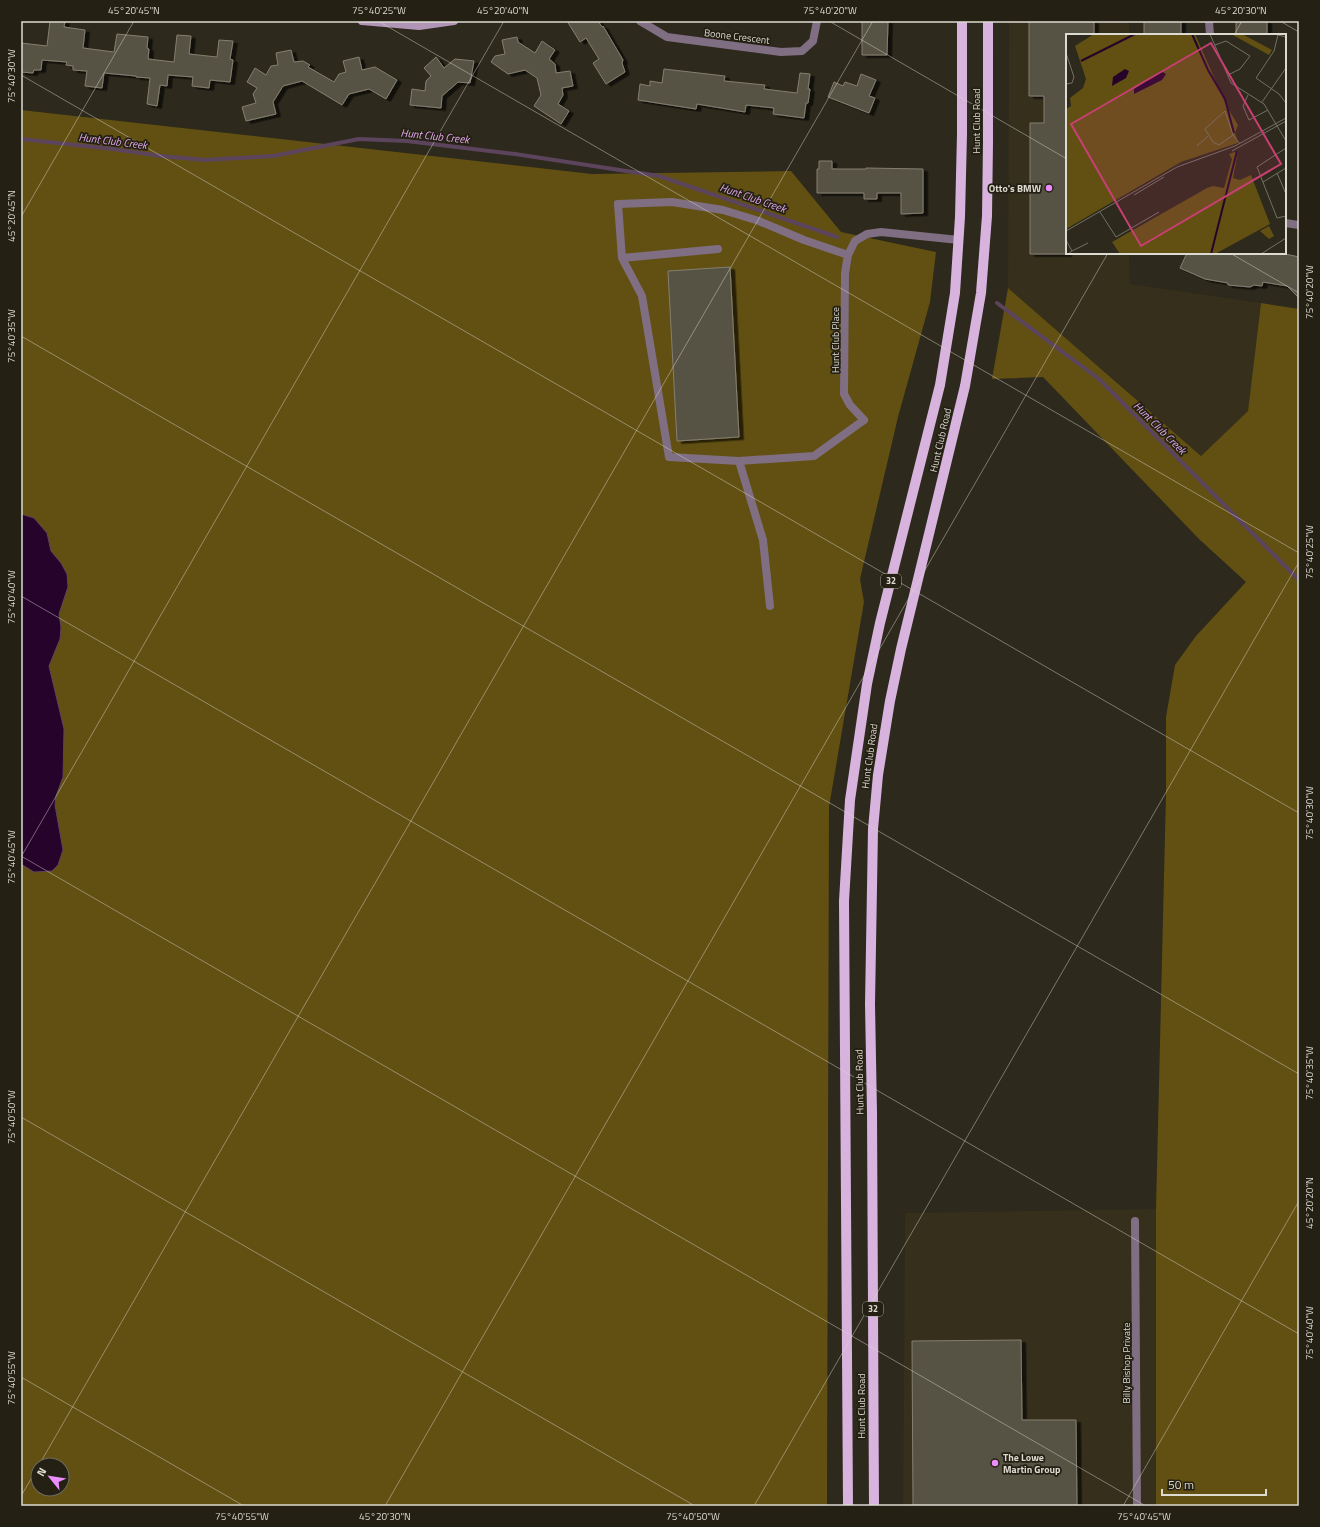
<svg xmlns="http://www.w3.org/2000/svg" width="1320" height="1527" viewBox="0 0 1320 1527" font-family="'Titillium Web',sans-serif">
<defs>
<filter id="shadow"><feDropShadow dx="4.5" dy="2.5" stdDeviation="0" flood-color="#0009"/></filter>
</defs>
<rect width="100%" height="100%" fill="#2d291c"/>
<path fill="#352f1b" d="M1009,21H1129V35H1067V253H1129L1130,284L1261,303L1248,411L1201,456L1008,288Z
M1156,1209V1506H903L905,1213Z"/>
<path fill="#615012" fill-rule="evenodd" d="M21,110L592,174L791,171L841,232L936,252L930,302L898,417L860,579L864,602L829,807L827,1506H21ZM38,1465H62V1489H38Z
M1008,288L1201,456L1248,411L1261,303L1299,309V1506H1156V1209L1166,793V717L1175,665L1196,636L1246,582L1199,539L1043,377L992,379Z"/>
<path fill="#25032b" stroke="#5c445d" d="M21,514L34,518L47,533L51,551L61,563L67,574L68,587L59,614L61,627L60,639L49,666L64,729L63,777L56,796L55,805L63,850L58,865L52,871L34,872L21,864Z"/>
<g fill="none" stroke-linecap="round" stroke-linejoin="round">
<path stroke="#5c445d" stroke-width="4" d="M21,139L113,149L161,156L205,160L273,156L359,139L407,141L515,154L659,176L837,237
M997,303L1099,379L1299,580"/>
</g>
<path fill="#575344" stroke="#847f70" filter="url(#shadow)" d="M50,21H65L64,27L85,30L83,48L114,52L117,34L148,37L147,48L149,49L148,59L174,62L177,35L191,36L189,54L217,57L219,40L233,41L230,59L233,60L230,82L210,80L209,88L192,86L193,77L168,75L167,86L160,85L157,106L147,104L150,78L136,77V76L104,73L102,88L85,86L87,71L73,70V66L66,65L67,62L42,60L41,70H34L33,73L21,72V43L47,46Z
M567,21H598L602,27L603,26L623,60L622,63L625,72L606,84L593,63L599,59L586,38L580,42Z
M862,21H888L887,55H862Z
M1029,21H1094V35H1067V254H1030V123H1044V96H1029Z
M1144,21H1181V35H1144Z
M1236,21H1267V35H1236Z
M517,37L518,42L535,53L542,41L555,50L549,59L555,64L556,73L570,71L573,86L562,88L563,95L558,104L569,111L561,124L534,106L541,95L537,78L525,70L508,74L491,62L495,56L505,54L502,40Z
M291,50L294,62L303,61L310,65L308,67L334,82L339,74L346,72L343,61L359,57L362,70L375,67L397,80L386,99L369,89L349,94L342,105L302,81L283,86L273,102L276,114L246,121L242,107L256,103L253,94L257,88L247,82L255,68L266,75L271,66L278,65L276,53Z
M436,57L444,68L455,59L474,61L470,83L458,82L457,83L442,96L441,108L410,105L412,89L425,91L426,81L431,76L424,68Z
M664,69L725,76L724,81L765,85L764,89L797,93L800,73L810,74L808,89H810L808,103H806L804,118L773,114L774,108L746,105L745,112L697,104L696,109L638,100L640,84L650,86V81L662,83Z
M861,74L876,80L869,96L875,98L869,113L828,97L834,82L843,86L845,82L857,86Z
M819,161H832V169H866V168L923,169V213L901,214V193H877V199H864V193H817V169H819Z
M1187,253H1281L1299,257V298L1287,286L1263,282L1262,286L1254,285L1250,287L1228,285V283L1205,279L1180,268Z
M730,267L739,437L677,441L668,271Z
M1021,1340L1022,1420H1076L1077,1506H913L912,1341Z"/>
<g fill="none" stroke-linecap="round" stroke-linejoin="round">
<path stroke="#806e83" stroke-width="8" d="M618,204L622,258L642,296L669,457L739,461L814,456L864,420
M622,258L718,249
M739,461L763,540L770,606"/>
<path stroke="#806e83" stroke-width="8" d="M640,21L667,37L781,52L802,51L813,41L817,21
M1209,21L1210,35
M618,204L672,202L723,210L759,221L804,240L848,255
M1285,223L1299,225
M864,420L850,405L844,394L845,273L848,255L855,241L867,234L881,232L959,240
M1135,1221L1137,1506"/>
<path stroke="#b195b6" stroke-width="8" d="M362,21L419,26L454,21"/>
<path stroke="#d8b3de" stroke-width="10" d="M848,1506L844,901L850,800L867,684L880,623L940,385L955,293L960,217L962,134V21
M874,1506L872,1112L870,1004L873,829L878,775L890,701L901,649L965,386L981,293L987,216L988,143V21"/>
</g>
<path fill="none" stroke="#dddad2" stroke-width="1" stroke-opacity="0.45" d="M378,21L1299,553M829,21L1067,159M1280,21L1299,32M1234,35L1242,21M21,75L1299,813M21,217L134,21M1230,253L1299,293M21,336L1299,1074M21,596L1299,1334M21,856L1146,1506M21,857L504,21M21,1117L695,1506M21,1377L244,1506M39,1465L873,21M21,1496L38,1467M385,1506L1108,253M754,1506L1299,562M1123,1506L1299,1201"/>
<g fill="#eb8dfc" stroke="#242013" stroke-width="1.5">
<circle cx="1049" cy="188" r="4"/>
<circle cx="995" cy="1463" r="4"/>
</g>
<g text-anchor="middle" stroke-width="3.5" stroke-linejoin="round" paint-order="stroke">
<g fill="#242013" stroke="#a6a299" stroke-width="1">
<rect x="881" y="574" width="20" height="14" rx="3"/>
<rect x="863" y="1302" width="20" height="14" rx="3"/>
</g>
<g font-size="9" font-weight="bold" fill="#dddad2">
<text x="891" y="584">32</text>
<text x="873" y="1312">32</text>
</g>
<g font-size="10" fill="#dddad2" stroke="#242013">
<text transform="translate(737 36) rotate(7)" y="4">Boone Crescent</text>
<text transform="translate(976 121) rotate(-90)" y="4">Hunt Club Road</text>
<text transform="translate(835 340) rotate(-90)" y="4">Hunt Club Place</text>
<text transform="translate(940 440) rotate(-77)" y="4">Hunt Club Road</text>
<text transform="translate(869 756) rotate(-82)" y="4">Hunt Club Road</text>
<text transform="translate(859 1082) rotate(-91)" y="4">Hunt Club Road</text>
<text transform="translate(1126 1363) rotate(-90)" y="4">Billy Bishop Private</text>
<text transform="translate(861 1406) rotate(-90)" y="4">Hunt Club Road</text>
</g>
<g font-size="10" font-weight="bold" fill="#dddad2" stroke="#242013" text-anchor="end">
<text x="1041" y="192">Otto's BMW</text>
<text x="1003" y="1461" text-anchor="start">The Lowe<tspan x="1003" dy="12">Martin Group</tspan></text>
</g>
<g font-size="11" font-style="italic" fill="#e3a9ee" stroke="#242013">
<text transform="translate(435 136) rotate(6)" y="4">Hunt Club Creek</text>
<text transform="translate(113 141) rotate(7)" y="4">Hunt Club Creek</text>
<text transform="translate(753 198) rotate(19)" y="4">Hunt Club Creek</text>
<text transform="translate(1160 428) rotate(45)" y="4">Hunt Club Creek</text>
</g>
</g>
<g transform="translate(1066 34)">
<rect width="220" height="220" fill="#2d291c"/>
<path d="M28,0H129L161,73L172,91L169,99L172,109L115,128L0,195V75L5,72L4,64L17,54L20,45L9,12ZM165,0H176L206,16L203,21ZM172,117L167,144L174,146L185,141L204,190L149,220H54L46,208L141,154L147,152L158,154L166,125L163,120ZM203,192L208,202L203,205L194,197Z" fill="#615012"/>
<path d="M59,35L63,37L60,44L46,52L47,43ZM95,37L100,40L96,46L68,60V55Z" fill="#25032b"/>
<path fill="none" stroke="#25032b" stroke-width="2" d="M126,0L142,36L159,65L168,99M15,27L69,0M145,220L171,117"/>
<path fill="none" stroke="#737065" stroke-width="1" d="M144,0L165,49L198,70L220,107M208,0L220,3M212,1L208,17L190,44L213,60L220,69M149,11L160,7L184,22L174,35L162,41M0,19L8,43L6,49L0,50M182,61L177,72L183,86L202,76M196,68L220,34M167,101L159,77L139,95L147,108L153,111L167,101L174,110M131,112L142,102M220,114L191,133L211,184L220,182M166,117L220,87M211,139L220,160M197,148L220,134M68,161L98,143M34,178L50,203L93,178M0,197L111,133L169,112L220,84M0,206L6,217L2,220M6,217L22,209M195,220L220,204"/>
<path fill="#c73f73" fill-opacity="0.15" stroke="#c73f73" stroke-width="2" d="M145,9L215,130L75,212L5,90Z"/>
<rect width="220" height="220" fill="none" stroke="#dddad2" stroke-width="2"/>
</g>
<rect width="1320" height="1527" fill="none" stroke="#242013" stroke-width="44"/>
<g transform="translate(50 1477) rotate(300)"><circle r="19" fill="#242013" stroke="#6e6a5f"/>
<path d="M0-3L7 15L0 10L-7 15Z" fill="#eb8dfc"/>
<text y="-6" font-size="11" font-weight="bold" text-anchor="middle" fill="#dddad2">N</text>
</g>
<path d="M1162 1489v6h104v-6" fill="none" stroke="#dddad2" stroke-width="2"/>
<text x="1168" y="1489" font-size="12" fill="#dddad2" stroke="#242013" stroke-width="3" paint-order="stroke">50 m</text>
<rect x="22" y="22" width="1276" height="1483" fill="none" stroke="#dddad2" stroke-width="1.5"/>
<g font-size="10" text-anchor="middle" fill="#dddad2">
<text x="134" y="14">45°20'45"N</text>
<text x="379" y="14">75°40'25"W</text>
<text x="503" y="14">45°20'40"N</text>
<text x="830" y="14">75°40'20"W</text>
<text x="1241" y="14">45°20'30"N</text>
<text transform="translate(11 76) rotate(-90)" y="4">75°40'30"W</text>
<text transform="translate(11 216) rotate(-90)" y="4">45°20'45"N</text>
<text transform="translate(1309 292) rotate(-90)" y="4">75°40'20"W</text>
<text transform="translate(11 336) rotate(-90)" y="4">75°40'35"W</text>
<text transform="translate(1309 552) rotate(-90)" y="4">75°40'25"W</text>
<text transform="translate(11 597) rotate(-90)" y="4">75°40'40"W</text>
<text transform="translate(1309 813) rotate(-90)" y="4">75°40'30"W</text>
<text transform="translate(11 857) rotate(-90)" y="4">75°40'45"W</text>
<text transform="translate(1309 1073) rotate(-90)" y="4">75°40'35"W</text>
<text transform="translate(11 1117) rotate(-90)" y="4">75°40'50"W</text>
<text transform="translate(1309 1203) rotate(-90)" y="4">45°20'20"N</text>
<text transform="translate(1309 1333) rotate(-90)" y="4">75°40'40"W</text>
<text transform="translate(11 1378) rotate(-90)" y="4">75°40'55"W</text>
<text x="242" y="1520">75°40'55"W</text>
<text x="385" y="1520">45°20'30"N</text>
<text x="693" y="1520">75°40'50"W</text>
<text x="1144" y="1520">75°40'45"W</text>
</g>
</svg>
